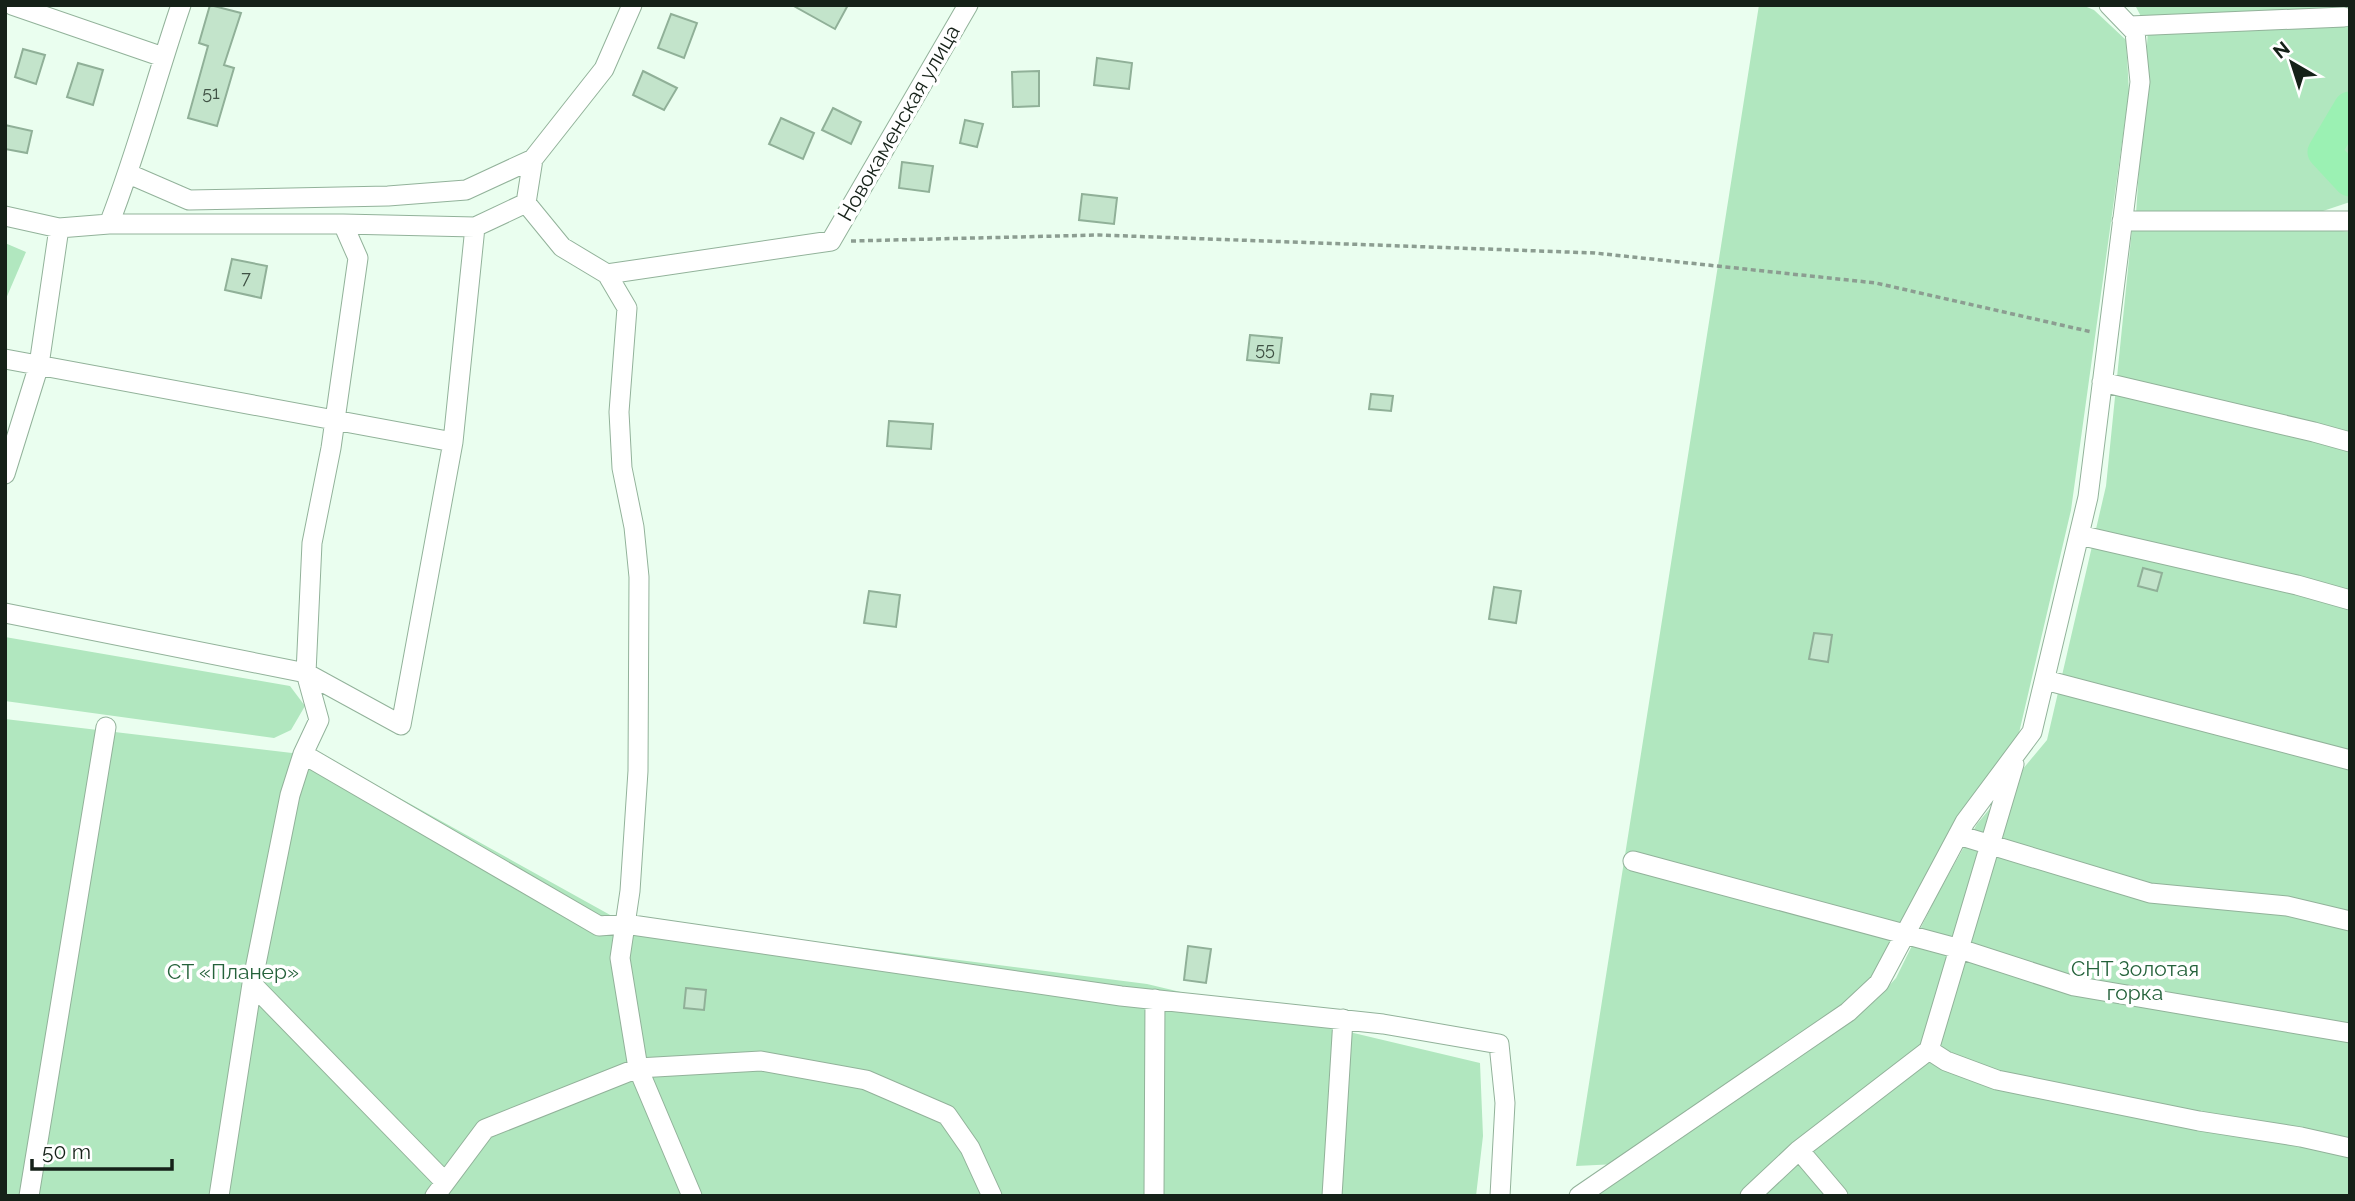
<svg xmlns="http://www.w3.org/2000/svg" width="2355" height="1201" viewBox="0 0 2355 1201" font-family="Raleway,sans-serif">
<rect width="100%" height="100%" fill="#eafeef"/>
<path fill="#b1e7bf" d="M1759,5H2082L2094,10L2126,40L2129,92L2071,510L2019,733L1867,992L1617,1164L1576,1166Z
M2135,5H2350V93L2316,150L2350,191V202L2323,211L2136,214L2148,30Z
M2350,119V173L2330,152Z
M2318,228L2350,232V1196H1590L1876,1000L1896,978L1937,895L1977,824L2047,740L2106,486L2132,229Z
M5,243L26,252L5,301Z
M5,637L290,686L305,706L291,730L274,738L5,701Z
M5,719L326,757L612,916L1147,984L1480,1063L1483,1136L1476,1196H5Z"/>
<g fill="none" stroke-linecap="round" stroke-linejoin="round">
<path stroke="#9bf1b3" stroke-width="33" d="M2350,108L2324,152L2350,180"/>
</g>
<path fill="#c3e4cb" stroke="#90b098" stroke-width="2" d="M210,5L241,13L224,65L234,68L217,126L188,118L208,46L199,43Z
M792,5H848L835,29Z
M671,14L697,23L684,58L658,48Z
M23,49L45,55L36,84L15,77Z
M1097,58L1132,63L1129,89L1094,85Z
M78,63L103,70L93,105L67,97Z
M643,71L677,88L664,110L633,95Z
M1039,71V106L1013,107L1012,72Z
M833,108L861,122L851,144L822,130Z
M781,118L814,133L803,159L769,144Z
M965,120L983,124L977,147L960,143Z
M5,125L32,131L27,153L5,149Z
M902,162L933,166L929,192L899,188Z
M1082,194L1117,198L1114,224L1079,220Z
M232,259L267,266L261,298L225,290Z
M1250,335L1282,338L1279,363L1247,360Z
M1371,394L1393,396L1391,411L1369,409Z
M889,421L933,424L931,449L887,446Z
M2143,568L2162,573L2157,591L2138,586Z
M1494,587L1521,591L1516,623L1489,619Z
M869,591L900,595L896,627L864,623Z
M1814,633L1832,635L1828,662L1809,659Z
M1188,946L1211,949L1206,983L1184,980Z
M686,988L706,990L704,1010L684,1008Z"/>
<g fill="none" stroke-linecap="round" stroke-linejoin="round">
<g stroke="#92b29a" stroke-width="21">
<path id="minor" d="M12,5L163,57
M2130,26L2344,17
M129,174L189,200L388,196L466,190L533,159L604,69L632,5
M526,203L562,247L607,274L627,308L619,412L622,468L634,527L639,577L638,771L630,891L620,958L638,1068L692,1196
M5,216L59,228L109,224C137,153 156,78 181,5
M2122,221H2350
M109,224H343L475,227L526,203L533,159
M607,274L831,241L968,5
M5,359L453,442L401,725L306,673L5,613
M2102,382L2314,432L2350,442
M453,442L475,227
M5,474L39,365L59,228
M2079,535L2297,585L2350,600
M2045,680L2350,760
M303,754L599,926L625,924L1121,996L1383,1024L1499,1044L1505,1103L1500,1196
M1958,835L2150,893L2287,906L2350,921
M1633,861L1960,949L2074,986L2350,1033
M252,984L445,1182
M1929,1050L1946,1061L1997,1080L2199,1121L2301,1137L2350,1148
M1799,1150L1838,1196
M29,1196L106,727
M219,1196L252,984L290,795L303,754L319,720L306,673L312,543L331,448L358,258L343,224
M435,1196L485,1129L638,1068L761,1061L866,1080L947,1115L970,1148L992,1196
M1154,1196L1155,999
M1332,1196L1343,1019
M1579,1196L1848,1012L1879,983L1965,822L2032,732L2088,497L2140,82L2135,32L2109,5
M1750,1196L1799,1150L1929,1050L2014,764"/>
</g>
<path stroke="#8c9d91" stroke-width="3.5" stroke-dasharray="5 3.5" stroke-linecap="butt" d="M851,241L1099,235L1595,253L1876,283L2092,332"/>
<use href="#minor" stroke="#fff" stroke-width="19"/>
</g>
<g text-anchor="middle" stroke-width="7" stroke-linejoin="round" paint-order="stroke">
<g font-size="18" fill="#405245">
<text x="211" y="99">51</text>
<text x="246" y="284">7</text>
<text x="1265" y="355">55</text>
</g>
<g font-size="21" fill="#152118" stroke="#fff">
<text transform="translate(899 123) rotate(-60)" y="7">Новокаменская улица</text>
</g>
<g font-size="21" fill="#25623b" stroke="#fff">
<text x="2135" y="976">СНТ Золотая<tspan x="2135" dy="24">горка</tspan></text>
<text x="233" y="979">СТ «Планер»</text>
</g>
</g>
<rect width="2355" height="1201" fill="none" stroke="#152118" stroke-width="14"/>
<g transform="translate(2292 63) rotate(321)" stroke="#ffffff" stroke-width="5" paint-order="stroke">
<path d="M0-5L12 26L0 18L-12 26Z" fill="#152118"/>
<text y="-10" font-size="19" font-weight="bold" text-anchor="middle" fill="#152118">N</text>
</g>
<path d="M32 1159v10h140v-10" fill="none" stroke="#152118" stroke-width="3.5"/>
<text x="42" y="1159" font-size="21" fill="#152118" stroke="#ffffff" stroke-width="5" paint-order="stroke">50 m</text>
</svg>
